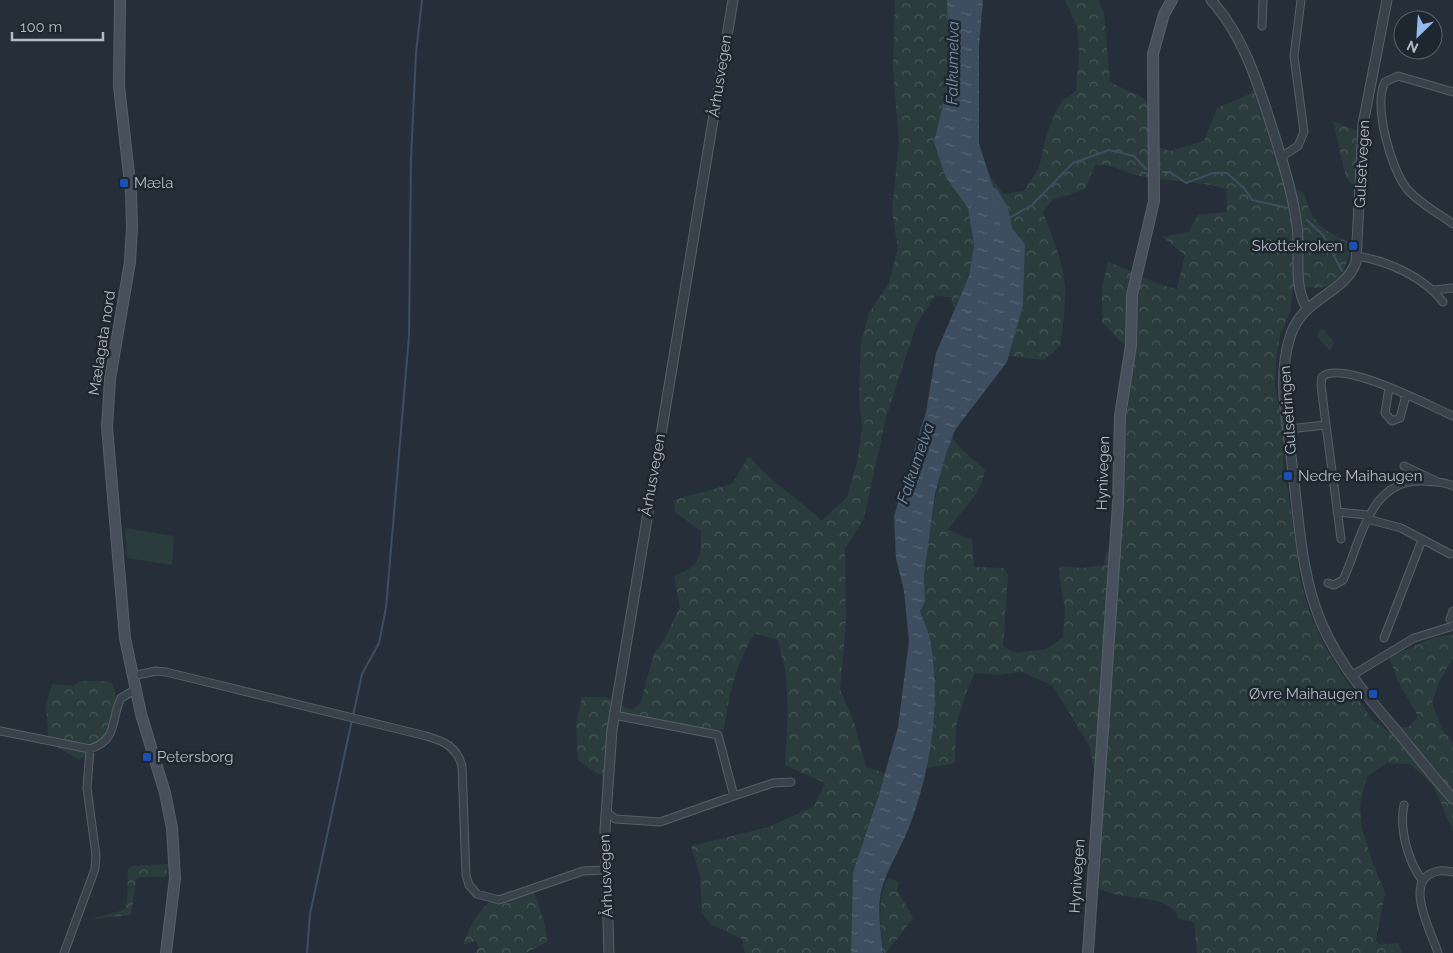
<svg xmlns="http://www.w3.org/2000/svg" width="1453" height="953" viewBox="0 0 1453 953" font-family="Raleway,sans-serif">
<defs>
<pattern id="forest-crowns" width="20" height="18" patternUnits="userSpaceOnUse" patternTransform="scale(1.25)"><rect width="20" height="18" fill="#2a3d3c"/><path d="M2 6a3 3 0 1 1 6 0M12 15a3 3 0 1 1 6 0" fill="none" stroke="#475757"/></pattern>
<pattern id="water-ripples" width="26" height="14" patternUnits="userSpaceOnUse" patternTransform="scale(1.25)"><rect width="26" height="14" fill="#3d4e60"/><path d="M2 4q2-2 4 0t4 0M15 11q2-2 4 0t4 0" fill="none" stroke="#576675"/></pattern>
</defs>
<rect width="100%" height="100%" fill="#262f39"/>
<path fill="url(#forest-crowns)" d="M895,0H947L949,79L934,142L945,176L968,208L974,245L969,276L954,309L951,297L935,296L917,323L886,417L864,518L845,549L846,620L840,690L854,722L866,767L885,773L853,872L851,953H745L742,939L710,924L702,912L700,876L691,846L769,827L814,806L825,783L785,765L788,712L786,675L778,640L754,633C736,666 729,693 724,730H694L616,713L604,885L602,774H598L578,760L576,724L582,697H606L631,710L640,704L654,654L665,638L680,607L674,576C701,566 701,558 701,531L675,512L674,500L732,484L749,456C770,482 798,498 822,521L847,497L857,463L862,428L859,396L861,342L869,313L889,283L898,248L892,212L899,141L893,68Z
M1065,0H1098L1104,13L1110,82L1143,98L1154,111L1157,147L1170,151L1204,141L1217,108L1250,94L1261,80L1290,186L1304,193C1312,224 1322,230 1351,243C1349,262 1340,288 1316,288C1308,288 1300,284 1293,289L1290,311L1280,336L1276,359L1275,384L1283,435L1284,478L1288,491L1301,584L1311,616L1325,647L1345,679L1372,720L1388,731L1410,726L1418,716L1398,681L1389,657L1433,638L1453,634V658L1440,680L1432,702L1442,730L1453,742V831L1433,785L1410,764L1387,763L1367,776L1360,804L1362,828L1372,861L1385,893L1376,940L1379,944L1398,943L1402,953H1197L1194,922L1178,919L1175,910C1168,906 1161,901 1153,900C1131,895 1100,899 1088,876L1094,770L1090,747L1053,686L1023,672L998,675L975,673L966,693L956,726L955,763L927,768C937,716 937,660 920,611C927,596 923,581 925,565C931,521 937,479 952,437L961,449L985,470C981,496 961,509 948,530L972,540L974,567L1003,568L1008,575L1003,646L1014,653L1047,649L1063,637L1065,609L1059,576L1060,566L1082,568L1104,565L1106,552L1109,551L1115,515L1127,348L1102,322V287L1108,262C1132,270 1152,284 1177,289L1185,255L1163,237L1189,232L1198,215L1227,212L1226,189C1198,180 1169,182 1140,176C1124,173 1112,163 1095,165L1085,189L1052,200L1043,212C1051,234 1061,256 1064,279C1067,301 1063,324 1060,346L1044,360L1009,356L1023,305L1025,244L1004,221L990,176L1003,194L1024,191L1039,168L1046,136L1055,113L1063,100L1076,91L1079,56L1078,29Z
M1333,121L1357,131L1354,187L1346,177Z
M80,681H106L112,684C117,694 116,701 114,711C110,735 98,745 79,760L49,742L46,706L52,684L74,686Z
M168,864L166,877H140L136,880L131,915L91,919L124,910L127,901L128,870L131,866Z
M888,878L899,882L897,890L913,918L886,953H883C881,927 876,902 888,878Z
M509,890L534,891L545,925L547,942L526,953H474L479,948L476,941L463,945C474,917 481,904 509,890Z"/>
<path fill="#2a3d3c" d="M1323,329L1334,342L1330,351L1317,337L1319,331Z
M125,528L174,536L172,565L127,558Z"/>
<path fill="url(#water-ripples)" d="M947,0H983L979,45V144L1004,220L1025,244L1023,305L1007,362L955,430L946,454L935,494L924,575L925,601L920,611C923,620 928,630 930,639C941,700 932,765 911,822C903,845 886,870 881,892C877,912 881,933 883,953H851L853,872L879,794L898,727L909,641L904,591L896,559L894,516L926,412L936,353L969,276L974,245L968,208L945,176L934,142L949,79Z"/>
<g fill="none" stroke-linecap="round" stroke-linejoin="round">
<path stroke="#3d4e60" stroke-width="2" d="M1163,172H1170L1186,183L1213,173H1227L1244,188L1252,200L1288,208
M1307,220L1323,235L1342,271
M1004,221L1032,205L1073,163L1109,150L1134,156L1146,169
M353,716L362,674L379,643L386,608L409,336L411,158L416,53L422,0
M307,953L310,914L352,720"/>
<path stroke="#3d4e60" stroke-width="11" d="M993,193L1002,208L1008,234"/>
<g stroke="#575f68" stroke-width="9">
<path id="minor" d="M1262,26L1263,0
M1453,92L1398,76L1385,82C1373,106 1391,169 1407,189C1419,203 1438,213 1453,224
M1281,157L1298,146L1304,132L1294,56L1301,0
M1357,256C1388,261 1424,277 1443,302
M1434,290L1453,288
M1389,388L1385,413L1392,421L1400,418L1406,395
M1326,425L1321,385L1322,377C1342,359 1430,406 1453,416
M1288,429L1326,425L1341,539
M1404,466L1436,481
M1337,512L1368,515
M1367,519L1401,528L1450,554
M1328,583L1334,585L1343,580C1361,542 1369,479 1422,481C1433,482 1443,481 1453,486
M1450,619L1453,611
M1384,638L1422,540
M132,676L156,671L166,672L426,736C444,741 457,747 462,766L466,875L469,885L477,894L499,900L583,871L605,870
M1351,676L1414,638L1453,626
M0,731L90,749C119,739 110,720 121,698L135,690
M734,796L773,783L791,782
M1404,805C1399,829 1408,861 1422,880
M606,811L615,819L660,822L734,796L718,735L614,715
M64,953L95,869L96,855L87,788L90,749
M1438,953C1432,934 1406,886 1430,874C1438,870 1444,870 1453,872"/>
</g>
<g stroke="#575f68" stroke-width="11">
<path id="tertiary" d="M1211,0C1245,37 1260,90 1275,137C1284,166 1293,195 1297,226C1301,252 1292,284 1307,308
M1387,0L1363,124L1356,262C1344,295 1302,297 1290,337C1277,378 1287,422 1292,464C1298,511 1300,561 1315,606C1330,652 1359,687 1390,723C1411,748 1431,774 1453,799
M609,953L605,829L612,730L733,0"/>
</g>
<g stroke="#575f68" stroke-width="12">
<path id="secondary" d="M120,0L119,86L131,192L132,227L130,262L110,379L107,427L125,638L141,714L165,793L172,828L175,878L166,953
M1088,953L1118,504L1120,416L1131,345L1132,295L1154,201L1153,54L1164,14L1172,0"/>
</g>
<use href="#minor" stroke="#39414a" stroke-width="7"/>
<use href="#tertiary" stroke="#39414a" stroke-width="9"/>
<use href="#secondary" stroke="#48505c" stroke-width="10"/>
</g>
<g fill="#1a4fb4" stroke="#1e262f" stroke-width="2">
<rect x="119" y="178" width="10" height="10" rx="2.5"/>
<rect x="1348" y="241" width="10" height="10" rx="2.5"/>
<rect x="1283" y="471" width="10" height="10" rx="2.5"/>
<rect x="1368" y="689" width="10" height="10" rx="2.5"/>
<rect x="142" y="752" width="10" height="10" rx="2.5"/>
</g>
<g text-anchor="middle" stroke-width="5" stroke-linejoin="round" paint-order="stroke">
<g font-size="15" fill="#b5bcc5" stroke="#1e262f">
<text transform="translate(720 76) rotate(-81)" y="5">Århusvegen</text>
<text transform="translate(1362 164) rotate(-87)" y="5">Gulsetvegen</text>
<text transform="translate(102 343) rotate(-81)" y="5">Mælagata nord</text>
<text transform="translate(1288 410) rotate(-94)" y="5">Gulsetringen</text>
<text transform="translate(1103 473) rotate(-88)" y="5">Hynivegen</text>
<text transform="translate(653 475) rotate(-80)" y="5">Århusvegen</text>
<text transform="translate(606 876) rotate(-92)" y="5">Århusvegen</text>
<text transform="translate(1077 876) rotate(-86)" y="5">Hynivegen</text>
</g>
<g font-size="15" fill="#b5bcc5" stroke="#1e262f" text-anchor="start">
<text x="134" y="188">Mæla</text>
<text x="1343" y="251" text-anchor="end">Skottekroken</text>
<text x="1298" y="481">Nedre Maihaugen</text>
<text x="1363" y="699" text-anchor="end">Øvre Maihaugen</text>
<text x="157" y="762">Petersborg</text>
</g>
<g font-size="16" font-style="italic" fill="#798ea5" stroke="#1e262f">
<text transform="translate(952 63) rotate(-89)" y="6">Falkumelva</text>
<text transform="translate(915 463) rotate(-71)" y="6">Falkumelva</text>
</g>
</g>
<g transform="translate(1418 35) rotate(205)"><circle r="24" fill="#1e262f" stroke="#5a626b"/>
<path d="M0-4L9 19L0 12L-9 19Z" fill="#94b9eb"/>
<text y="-8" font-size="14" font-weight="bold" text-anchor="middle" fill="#b5bcc5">N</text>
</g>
<path d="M12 32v8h91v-8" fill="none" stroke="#b5bcc5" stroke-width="2.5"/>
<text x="20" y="32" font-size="15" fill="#b5bcc5" stroke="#1e262f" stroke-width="4" paint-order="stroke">100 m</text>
</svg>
